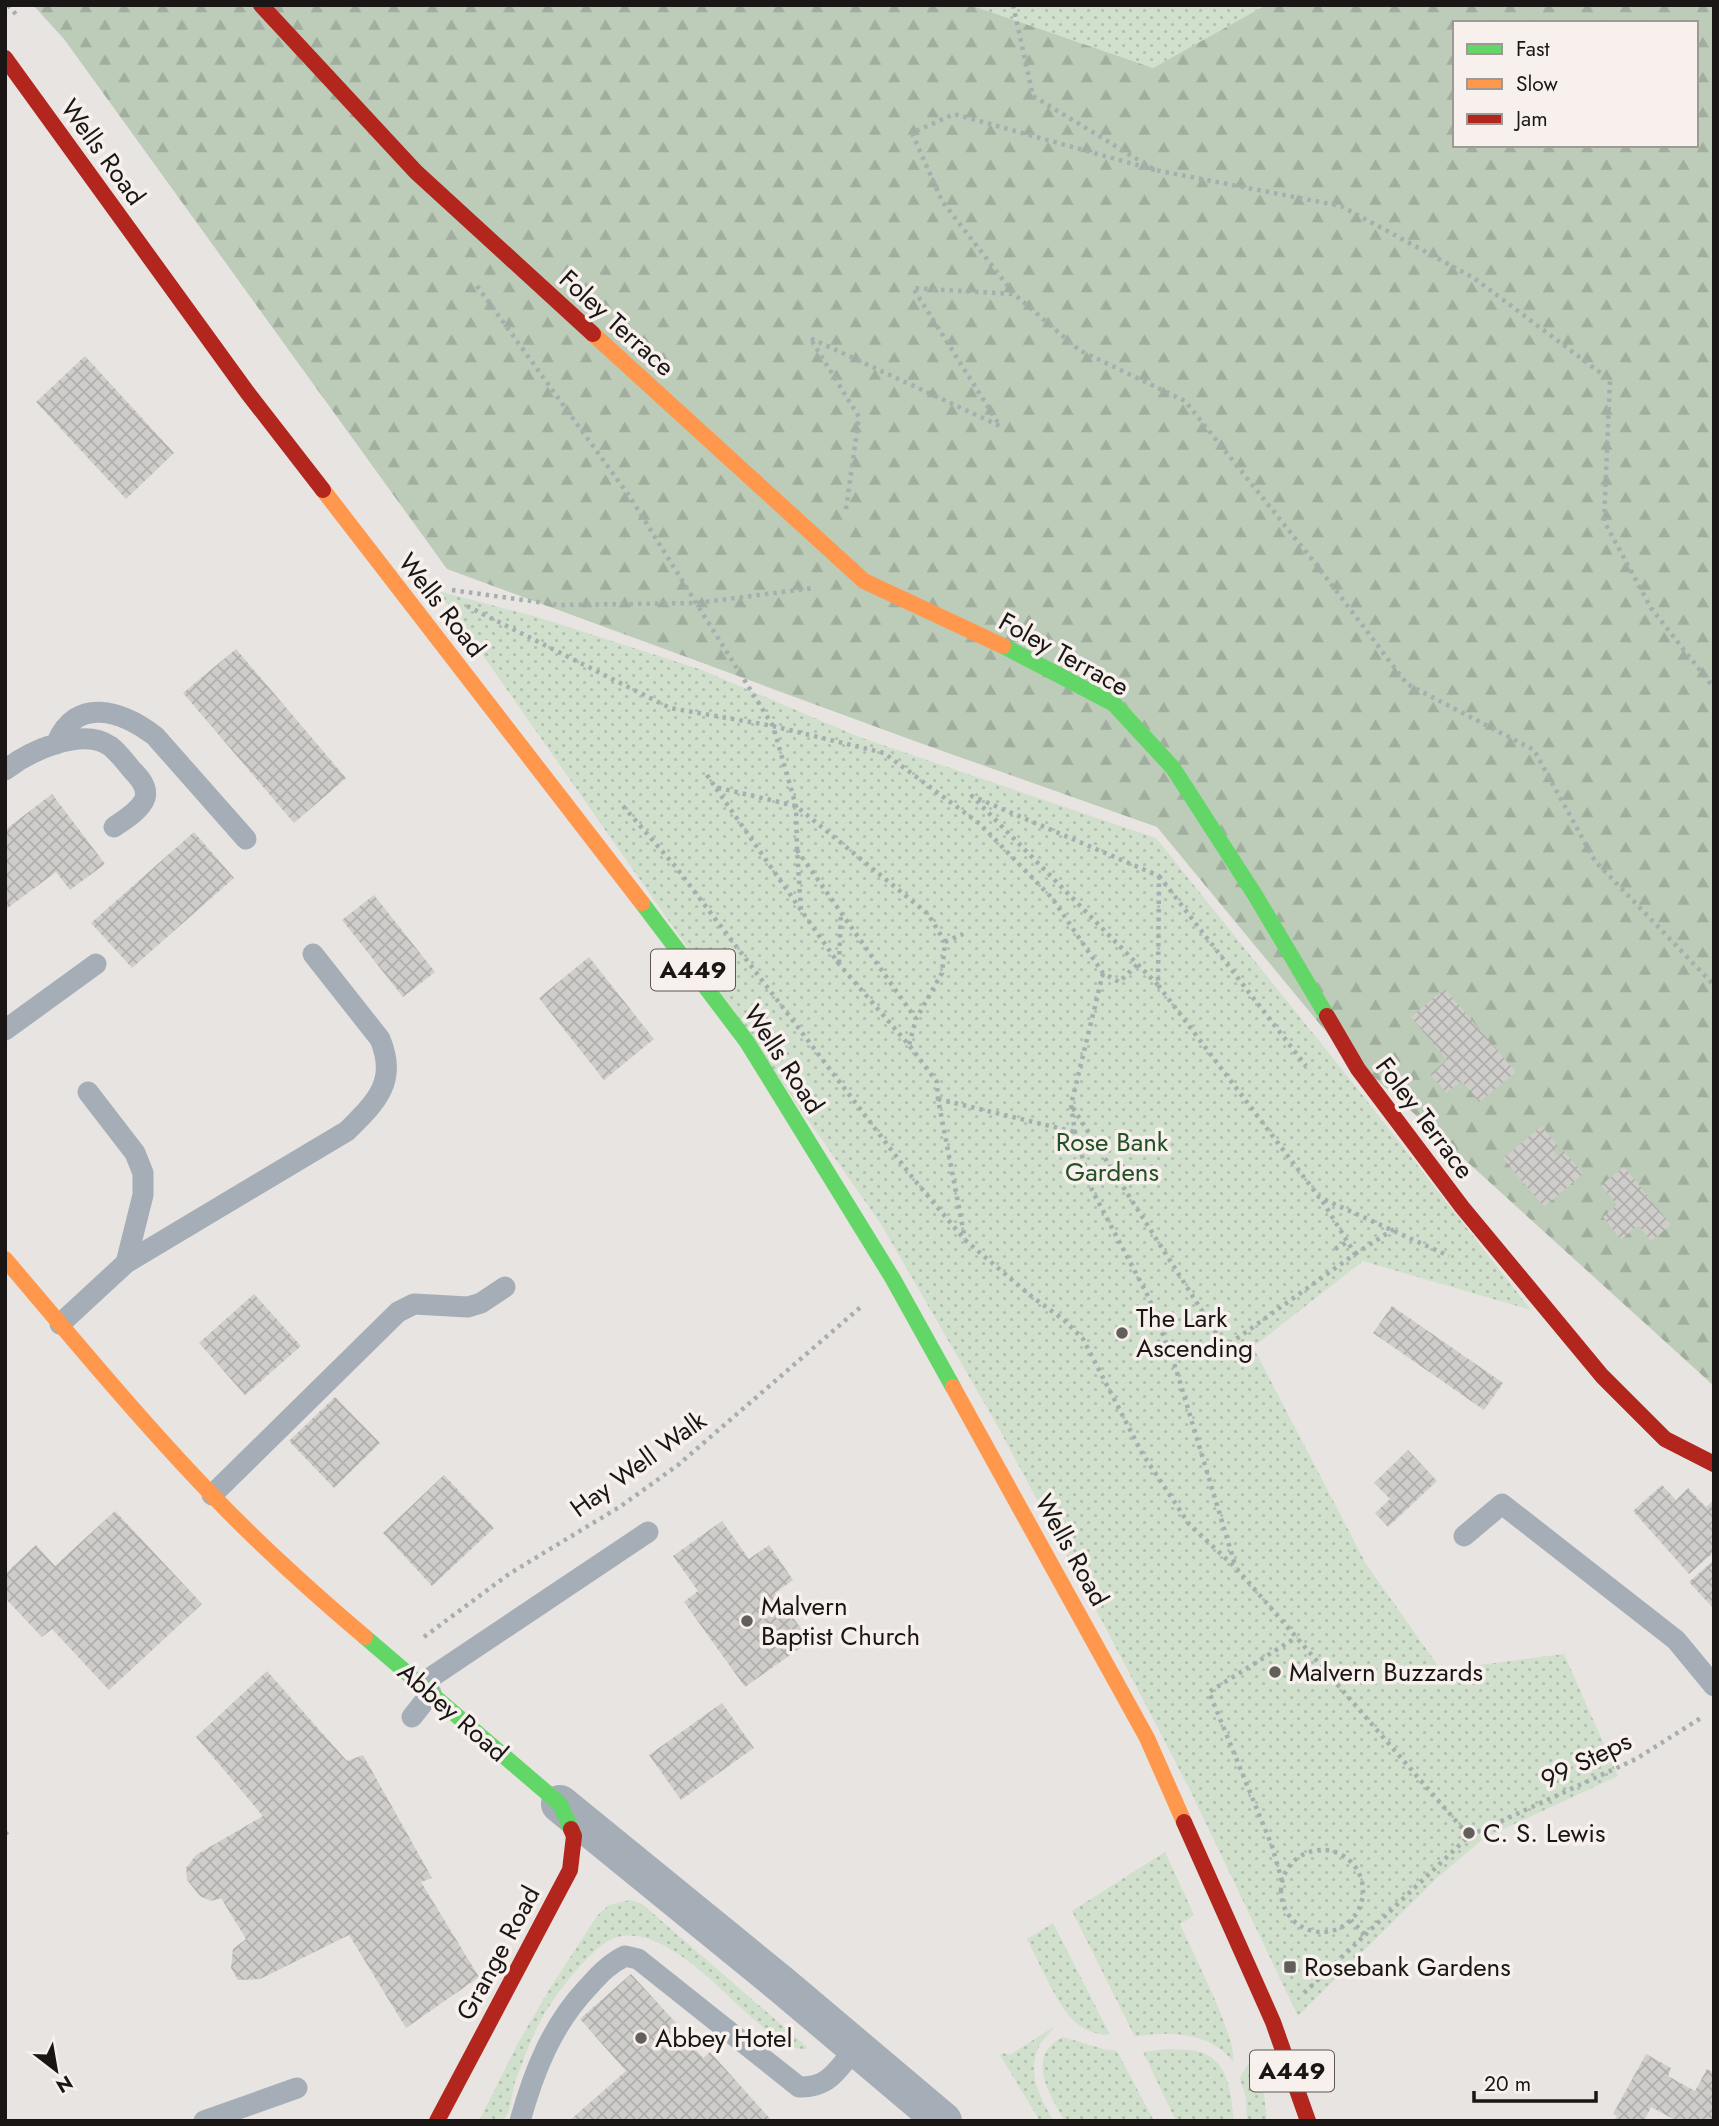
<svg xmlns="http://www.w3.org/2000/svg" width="1719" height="2126" viewBox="0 0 1719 2126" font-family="Jost,sans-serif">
<defs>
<pattern id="green-dots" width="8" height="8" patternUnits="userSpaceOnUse" patternTransform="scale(1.75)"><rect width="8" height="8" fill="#d0e0cd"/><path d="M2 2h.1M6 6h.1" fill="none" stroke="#b2bfaf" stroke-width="1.8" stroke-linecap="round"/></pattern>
<pattern id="forest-firs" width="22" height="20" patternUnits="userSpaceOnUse" patternTransform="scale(1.75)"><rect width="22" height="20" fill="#bcccb9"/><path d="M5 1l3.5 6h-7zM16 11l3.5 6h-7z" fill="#a1ae9e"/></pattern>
<pattern id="building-cross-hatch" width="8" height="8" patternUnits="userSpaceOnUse" patternTransform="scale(1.75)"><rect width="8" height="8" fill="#cfcdca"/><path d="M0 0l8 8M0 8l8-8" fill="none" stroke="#b1afad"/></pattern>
</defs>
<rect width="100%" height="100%" fill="#e7e4e1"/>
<path fill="url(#green-dots)" d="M970,5H1266L1153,68Z
M438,591L537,617L702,670L859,737L1156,838L1352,1082L1531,1310L1363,1261L1253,1347L1366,1564L1441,1670L1564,1654L1618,1776L1484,1838L1437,1878L1298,2016L1191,1792L1109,1634L997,1425L881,1224Z
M1165,1852L1194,1915L1180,1924C1191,1950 1238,2039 1233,2062C1213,2033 1168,2030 1135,2037L1072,1911Z
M630,1900L642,1904L807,2047L806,2049C784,2049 772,2035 757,2022C722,1993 666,1925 617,1937C593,1943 554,1997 542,2018C531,2038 523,2061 515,2082C512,2092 511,2110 505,2118C500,2124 486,2121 479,2121L518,2043L549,1990L597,1916L609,1905Z
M1053,1923L1109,2033L1107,2035C1094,2034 1082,2029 1073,2020C1058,2006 1037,1958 1027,1939Z
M1055,2026C1050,2032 1045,2037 1041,2043C1025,2070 1039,2097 1054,2121H1040L1000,2055L1003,2053L1010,2055Z
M1063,2037L1103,2049L1117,2051L1154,2121H1065C1049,2095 1025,2055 1063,2037Z
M1169,2049C1180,2050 1193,2049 1203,2053C1230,2063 1231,2097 1234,2121H1176L1143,2052Z
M1255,2052L1261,2067L1267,2121H1247L1246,2098L1240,2078Z"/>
<path fill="url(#forest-firs)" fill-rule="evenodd" d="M33,5H970L1153,68L1266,5H1714V1386L1333,1040L1157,827L920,743L447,569L64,39ZM1455,23H1696V145H1455Z"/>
<path fill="url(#building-cross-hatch)" d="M85,356L174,453L126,499L36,402Z
M236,649L346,778L294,823L183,693Z
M52,794L105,864L70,890L56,872L5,910V830Z
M194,832L234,878L132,968L91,923Z
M374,895L435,972L403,997L342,920Z
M589,957L654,1039L604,1080L539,998Z
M1445,989L1516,1072L1479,1102L1462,1081L1446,1093L1430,1074L1447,1060L1411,1017Z
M1542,1126L1558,1146L1553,1151L1558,1156L1564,1151L1583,1174L1544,1207L1503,1158Z
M1624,1167L1671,1225L1651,1241L1638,1225L1621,1240L1603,1217L1617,1205L1601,1185Z
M254,1294L301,1346L245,1395L199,1343Z
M1392,1306L1503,1383L1484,1410L1373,1333Z
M335,1397L380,1443L334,1488L289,1441Z
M1408,1450L1437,1481L1388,1527L1375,1513L1390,1499L1374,1483Z
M444,1475L494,1528L432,1586L383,1533Z
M1662,1485L1676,1500L1688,1488L1706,1507L1712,1502L1714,1505V1552L1689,1574L1633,1511Z
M115,1511L202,1604L109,1690L52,1629L42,1637L5,1598V1574L36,1545L55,1566Z
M722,1521L749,1559L769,1545L793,1580L775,1593L810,1641L745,1687L684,1602L698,1591L673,1556Z
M1714,1560V1609L1689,1582Z
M267,1671L347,1761L363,1755L432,1878L421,1882L479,1977L406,2028L349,1935L260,1979L238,1980L231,1968L233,1949L246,1939L221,1898L211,1901L200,1896L187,1880L186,1868L196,1855L263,1816L196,1737Z
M722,1703L754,1748L681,1800L649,1755Z
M631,1974L677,2024L675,2026L703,2058L710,2052L772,2121H569L626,2071L580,2019Z
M1646,2054L1671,2068L1668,2076L1695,2091L1707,2069L1714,2073V2121H1677L1651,2107L1644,2121H1614L1617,2116L1613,2114Z"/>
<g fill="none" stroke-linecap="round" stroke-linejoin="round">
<path stroke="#a8adaf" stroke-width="4.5" stroke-dasharray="3.5 5" stroke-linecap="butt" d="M8,5L19,18
M1013,5L1033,96L1155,170L1341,206L1474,278L1610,380L1604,521L1651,608L1714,688
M1155,170L954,114L912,133L942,201L1014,294L1079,350L1185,401L1315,563L1407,684L1534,750L1595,861L1714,985
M477,286L630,497L773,726L796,806L797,849L801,910L839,964L909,1045L937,1082L938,1099L965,1239
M846,509L859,417L810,338L1000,426L913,288L1014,294
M452,590L559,605L697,603L813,588
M467,606L670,708L773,726L884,753L980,824L1052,898L1103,973L1119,982L1138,964
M707,775L715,787
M623,806L675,866L912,1177L965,1240L1031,1296L1064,1320L1083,1339L1142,1453L1189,1524L1237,1569L1469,1836
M797,850L916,1019L909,1045
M1159,876L1306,1066
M801,910L715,787L796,806L928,914L945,942L942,973L916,1019
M945,942L963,934
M839,963L841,913
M1103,973L1071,1105L1075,1132L1092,1190L1149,1298L1176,1369L1236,1568
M1158,985L972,796L1159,876L1158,985L1319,1197L1449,1256
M938,1099L1075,1132
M1073,1108L1225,1347L1355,1254L1320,1197
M1335,1249L1347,1242
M1355,1254L1394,1229
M424,1637L509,1574L621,1506L678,1465L863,1305
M5,1834L10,1830
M1281 1891a41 41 0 1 1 82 0a41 41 0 1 1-82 0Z
M1282,1881L1272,1846L1209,1692L1297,1637
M1365,1935L1469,1836L1636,1759L1704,1716
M1304,1993L1365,1935L1351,1920"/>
<path stroke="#a5aeb6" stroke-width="21" d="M56,744C76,695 122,711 155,736L246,839
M5,770C28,752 82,726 110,746C118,752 126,763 132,770C140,778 148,787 145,798C141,810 124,820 114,827
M5,1030L96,964
M88,1092L135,1153L143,1173V1195L126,1263
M60,1324L126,1263L347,1131C376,1102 398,1082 380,1039L313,954
M212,1495L398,1312L414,1304L468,1307L481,1303L505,1287
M1464,1536L1502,1504L1676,1640L1714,1686
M421,1684L648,1532
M412,1717L431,1693
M204,2121L297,2088
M520,2121C534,2071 552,2025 588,1987C600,1974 609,1964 625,1956L638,1959L799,2087C830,2088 837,2069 856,2048"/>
<path stroke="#a5aeb6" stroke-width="38" d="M560,1804L782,1985L943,2121"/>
<path stroke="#63d668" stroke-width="16" d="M1003,646L1114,704L1173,768L1255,895L1327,1016
M642,903L747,1042L893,1279L953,1387
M365,1637L560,1804L571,1829"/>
<path stroke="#ff974d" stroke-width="16" d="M593,334L864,581L1003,646
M323,490L642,903
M5,1259C73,1339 140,1420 213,1496C261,1546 312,1592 365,1637
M953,1387L1147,1738L1184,1822"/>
<path stroke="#b3261e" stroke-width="16" d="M261,5L416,172L593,334
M5,58L247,392L323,490
M1327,1016L1358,1069L1462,1207L1602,1376L1665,1439L1714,1464
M1184,1822L1273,2022L1308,2121
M437,2121L570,1870L574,1836L571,1829"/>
</g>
<g fill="#615e5c" stroke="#f8f0ec" stroke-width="2.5">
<circle cx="1122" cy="1333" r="7"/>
<circle cx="747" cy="1621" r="7"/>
<circle cx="1275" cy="1672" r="7"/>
<circle cx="1469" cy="1833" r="7"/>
<rect x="1283" y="1960" width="14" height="14" rx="3.5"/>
<circle cx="641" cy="2038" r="7"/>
</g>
<g text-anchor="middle" stroke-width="7" stroke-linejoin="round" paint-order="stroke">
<g fill="#f8f0ec" stroke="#5c5756" stroke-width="2">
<rect x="651" y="949.5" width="84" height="41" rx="5"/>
<rect x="1250" y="2050.5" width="84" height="41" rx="5"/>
</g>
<g font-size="24" font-weight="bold" fill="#191615">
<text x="693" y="978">A449</text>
<text x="1292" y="2079">A449</text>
</g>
<g font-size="26" fill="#191615" stroke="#f8f0ec">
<text transform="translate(103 152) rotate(54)" y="9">Wells Road</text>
<text transform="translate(617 323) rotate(42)" y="9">Foley Terrace</text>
<text transform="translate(442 605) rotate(52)" y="9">Wells Road</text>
<text transform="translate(1064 654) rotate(29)" y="9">Foley Terrace</text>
<text transform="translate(784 1059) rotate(57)" y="9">Wells Road</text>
<text transform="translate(1425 1118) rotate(53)" y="9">Foley Terrace</text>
<text transform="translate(638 1464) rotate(-36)" y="9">Hay Well Walk</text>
<text transform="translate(1072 1550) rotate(61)" y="9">Wells Road</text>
<text transform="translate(453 1712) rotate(41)" y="9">Abbey Road</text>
<text transform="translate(1586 1760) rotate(-26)" y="9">99 Steps</text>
<text transform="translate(498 1953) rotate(-62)" y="9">Grange Road</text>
</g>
<g font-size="26" fill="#245026" stroke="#f8f0ec">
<text x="1112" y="1151">Rose Bank<tspan x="1112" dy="30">Gardens</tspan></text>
</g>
<g font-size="26" fill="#191615" stroke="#f8f0ec" text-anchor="start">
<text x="1136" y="1327">The Lark<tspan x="1136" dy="30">Ascending</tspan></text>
<text x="761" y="1615">Malvern<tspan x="761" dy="30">Baptist Church</tspan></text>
<text x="1289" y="1681">Malvern Buzzards</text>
<text x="1483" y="1842">C. S. Lewis</text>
<text x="1304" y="1976">Rosebank Gardens</text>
<text x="655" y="2047">Abbey Hotel</text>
</g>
</g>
<rect width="1719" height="2126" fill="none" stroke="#191615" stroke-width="14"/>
<rect x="1453" y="21" width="245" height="126" fill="#f8f0ec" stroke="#9f9996" stroke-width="2"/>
<rect x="1467" y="44" width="35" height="10" fill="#63d668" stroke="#9f9996" stroke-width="2"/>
<text x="1516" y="56" font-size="21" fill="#191615">Fast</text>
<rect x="1467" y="79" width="35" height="10" fill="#ff974d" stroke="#9f9996" stroke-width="2"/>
<text x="1516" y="91" font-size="21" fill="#191615">Slow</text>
<rect x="1467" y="114" width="35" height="10" fill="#b3261e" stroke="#9f9996" stroke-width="2"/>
<text x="1516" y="126" font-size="21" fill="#191615">Jam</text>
<g transform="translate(56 2070) rotate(149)" stroke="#f8f0ec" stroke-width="5" paint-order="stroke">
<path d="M0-5L12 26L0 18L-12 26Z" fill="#191615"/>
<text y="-10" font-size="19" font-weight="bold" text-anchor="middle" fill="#191615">N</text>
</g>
<path d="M1474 2091v10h122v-10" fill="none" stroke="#191615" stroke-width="3.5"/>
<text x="1484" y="2091" font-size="21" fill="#191615" stroke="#f8f0ec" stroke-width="5" paint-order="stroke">20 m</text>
</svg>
